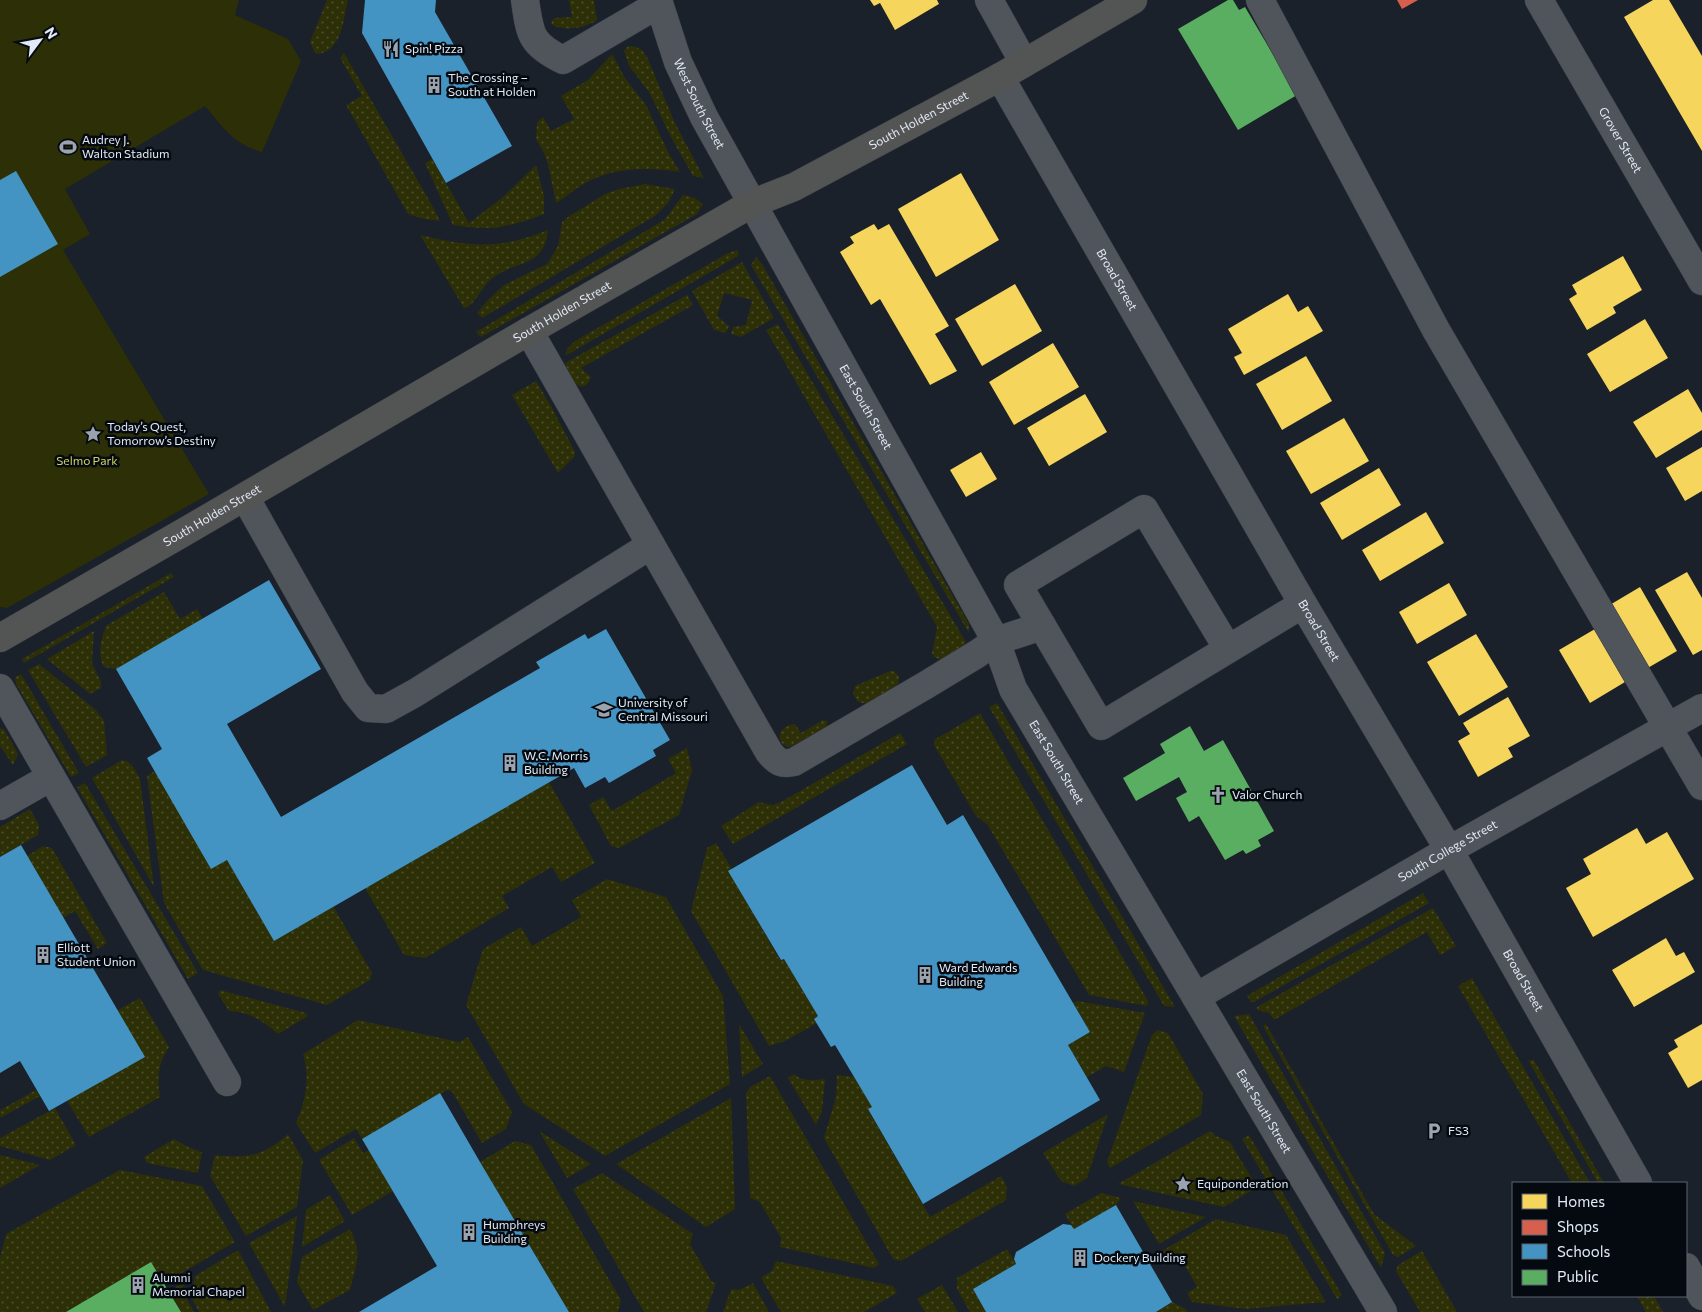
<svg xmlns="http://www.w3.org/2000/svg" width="1702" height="1312" viewBox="0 0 1702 1312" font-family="Commissioner,sans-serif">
<defs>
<pattern id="grass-dots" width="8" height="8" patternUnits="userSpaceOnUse" patternTransform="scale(1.25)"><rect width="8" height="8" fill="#2d2f06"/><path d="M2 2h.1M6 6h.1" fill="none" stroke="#4b4d2b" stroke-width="1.8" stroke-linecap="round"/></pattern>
</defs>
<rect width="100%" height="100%" fill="#1a212a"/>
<path fill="url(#grass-dots)" d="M327,0H348C343,19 343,50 318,54L315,53L310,42Z
M569,0H594L597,20C585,28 568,31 554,26L551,23L554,18L572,17Z
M632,46L641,49L647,57L675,123L704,178L693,176L672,139L649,92L629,66L624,51L627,47Z
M344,53L433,207L440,221L424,219L408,214L346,105L362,96L340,58Z
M612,54L625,78L646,105L668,152L680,172C647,167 615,167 585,183C575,189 566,197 556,203L548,164L544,153L536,139L537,122L543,117L551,131L574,119L561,96L588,80Z
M432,159L469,223L503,197L536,165L544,196V214C508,228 491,231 453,225L425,163Z
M645,184L675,189L668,203L655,216L482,318L477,313L488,300L504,285L547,264L558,246L562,222L568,217L605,194L619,189Z
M683,195L695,198L703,204L697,214L481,337L476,332L659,223L666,218Z
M548,230C544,270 514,259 490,280C481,288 475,306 464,308L420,235C472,247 498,250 548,230Z
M738,250V256L565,356L567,349L575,341L728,253Z
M756,257L762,264L969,624V633L751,265Z
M742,262L774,318L741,337L731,334L733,327L746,325L752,300L724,293L717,316L729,326L726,333L714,330L692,291Z
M687,295L693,305L581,368L591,377C589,385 582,390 575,383C571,378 568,369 565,363Z
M778,324L966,642L964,646L941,660L934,657L932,653L937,627L766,330Z
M536,381L551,406L575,452V456L558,473L512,395Z
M171,573L174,577L24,663L22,659Z
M164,592L180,619L197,609L203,619L116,669L104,667C97,656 101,636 107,625Z
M94,631L92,663L101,682V688L90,694L47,659Z
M39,664L96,710L104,720L107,755L86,767L28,670Z
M890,671H894L899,676L898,684L894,688L867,704L858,702L853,694L855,686Z
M21,674L79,773L71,777L16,684L15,677Z
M997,703L1175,1007L1164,1006L989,707Z
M980,713L1148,1001L1147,1006L1089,995L987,824L976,816L934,745V740Z
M823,720L828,721L826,727L792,746L788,747C773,742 780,724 795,724L801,733Z
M0,728L4,729L18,754L13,765L0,746Z
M900,733L907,744L733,844L721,826L759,802L773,805L781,802Z
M687,748L692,770L679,815L619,848L611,846L589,805L603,797L612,811L676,773L668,759Z
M122,760C132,761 135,770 140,779L154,887L92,778Z
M155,771L227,860L274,940L333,906L372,973L370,980L327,1005L203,970L164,903L147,776Z
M549,782L595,863L561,882L552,867L502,896L509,908L425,958L404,955L365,888Z
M85,783L198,973L188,979L77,787Z
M30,809L39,825L38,835L0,857V827Z
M716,843L732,869L729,872L780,960L784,959L818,1016L814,1019L817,1023L785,1041L769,1046L691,911L707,848Z
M43,846L52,848L107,943L98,949L75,911L63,918L27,856Z
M607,879L666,897L723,996L730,1084L605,1156L524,1104L466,1005L483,949L521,927L532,946L581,917L572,900Z
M1423,893L1429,903L1254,1002H1251L1247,996Z
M1433,908L1456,946L1440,955L1427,932L1274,1020L1269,1013L1257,1010V1007Z
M1472,978L1590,1183H1572L1458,986Z
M220,990L306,1013L308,1016L278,1034C264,1022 248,1011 229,1011L218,994Z
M140,998L169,1047C158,1063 157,1078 160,1097L89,1137L67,1101L118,1010Z
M1077,1001L1145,1013L1124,1072L1106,1066L1087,1077L1068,1045L1090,1032L1073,1003Z
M1249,1014L1385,1253L1381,1268L1234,1016Z
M358,1020L459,1042L468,1037L512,1112L506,1129L482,1143L453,1093L450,1090L445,1091L362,1139L356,1129L315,1153L296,1123C306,1100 310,1078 303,1054Z
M739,1024L763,1064L742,1077Z
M1266,1024L1374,1214L1416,1246L1398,1257L1393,1255L1263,1026Z
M1157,1030L1168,1033L1203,1094L1201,1115L1110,1168L1107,1162L1152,1035Z
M1528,1060H1534L1604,1183H1598Z
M794,1074C802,1082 814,1080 825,1079L822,1111L816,1125L788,1078Z
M837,1075L854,1077L872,1107L868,1110L930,1217L1001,1176L1007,1187L1006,1200L901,1261L893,1259L824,1138L836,1097Z
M770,1076L879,1264L874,1268L780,1247L781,1238L761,1204L758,1201L750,1198L746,1093L750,1087Z
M36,1090L40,1096L0,1118V1110Z
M731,1098L735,1209L706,1227L616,1164Z
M55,1108L76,1145L50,1160L0,1146V1138Z
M1108,1114L1087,1178L1074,1186L1061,1181L1043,1153Z
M539,1131L591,1164L567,1178Z
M1210,1131L1216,1136L1230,1142L1257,1187L1224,1207L1118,1184Z
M288,1134L303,1160L297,1207L246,1236L210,1176L215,1155C247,1159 264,1156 288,1134Z
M1249,1135L1342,1295L1337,1299L1242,1139Z
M354,1138L363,1153L369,1150L393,1191L352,1215L319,1160Z
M174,1139L188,1147L202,1152L198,1173L147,1163L144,1157Z
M515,1141L531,1145L621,1300L618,1312H569L480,1162Z
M0,1155L40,1165L0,1188Z
M120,1170L202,1186L235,1242L164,1283L151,1262L66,1312H0V1258L6,1234Z
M602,1173L693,1234L690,1244L712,1282L716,1283L706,1312H644L573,1189Z
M1101,1193L1121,1198L1116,1205L1074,1229L1065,1214Z
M330,1195L345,1221L302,1247L306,1210Z
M1133,1201L1206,1217L1159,1244Z
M297,1216L285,1307L249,1243Z
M1216,1219L1286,1235L1326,1302L1245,1309L1192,1302L1187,1293L1197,1287L1181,1258L1170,1263L1162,1251Z
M350,1229C363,1253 356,1265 350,1290L313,1310L297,1282L302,1257Z
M1007,1249L1016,1264L973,1289L986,1312H970L957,1289V1278Z
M238,1250L271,1312H199L191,1297L195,1276Z
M1422,1251L1457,1312H1420L1396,1271L1398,1265Z
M776,1261L893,1286L897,1293L864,1312H781L761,1278L772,1271Z
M182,1283L187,1290V1299L194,1312H181L169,1291Z
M753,1283L769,1312H723L731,1289L739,1290Z
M942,1285L958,1312H925L917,1299Z
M1637,1296H1654L1663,1312H1646Z
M1172,1302L1186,1309L1187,1312H1156Z"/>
<path fill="#2d2f06" d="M0,0H239L235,15L288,39L301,61L262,152C233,144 223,127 205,106L65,189L90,234L63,250L209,494L7,608L0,607Z"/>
<path fill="#f6d55c" d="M870,0H937L939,4L895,30L880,3L874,6Z
M1653,0H1669L1702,56V151L1624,17Z
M961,173L999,240L936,277L898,209Z
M874,224L878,230L889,224L949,326L935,334L957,371L930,385L880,299L871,305L840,252L854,243L850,237Z
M1623,256L1642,290L1613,307L1616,313L1587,330L1569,299L1577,294L1572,285Z
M1015,284L1042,331L982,366L955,319Z
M1288,294L1298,312L1308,306L1323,331L1244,375L1234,357L1242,353L1228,329Z
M1645,319L1668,358L1610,392L1587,354Z
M1053,343L1079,387L1014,425L989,382Z
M1306,356L1332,401L1282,430L1256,384Z
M1688,389L1702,413V430L1656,458L1633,422Z
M1085,394L1107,432L1049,466L1027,428Z
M1344,418L1369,461L1311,494L1286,451Z
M1702,447V491L1685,501L1666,468Z
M981,452L997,479L966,497L950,470Z
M1379,468L1401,505L1342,540L1320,503Z
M1426,512L1444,543L1380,581L1362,550Z
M1687,572L1702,598V650L1693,655L1655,590Z
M1449,583L1467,615L1417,644L1399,612Z
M1640,587L1677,651L1646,669L1608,606Z
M1595,629L1625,682L1590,703L1559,650Z
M1476,634L1508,687L1459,716L1427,662Z
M1508,697L1530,736L1508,748L1513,757L1478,777L1458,741L1470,734L1463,723Z
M1637,828L1646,844L1667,832L1694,879L1593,937L1566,888L1591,874L1583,859Z
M1666,938L1676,956L1684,952L1695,972L1634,1007L1612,970Z
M1702,1024V1080L1688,1088L1668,1053L1678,1047L1674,1040Z"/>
<path fill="#d6604d" d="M1397,0H1418L1402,9Z"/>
<path fill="#4393c3" d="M365,0H436L435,12L512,146L446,183L362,33Z
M16,171L58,244L0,277V180Z
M269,580L321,669L227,724L281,817L540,668L536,662L585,634L588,639L606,629L670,740L653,750L656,756L609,783L605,777L585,788L574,768L274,941L227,860L211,869L147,758L162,749L116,669Z
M912,765L947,825L963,815L1090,1032L1068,1045L1100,1100L923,1204L868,1109L872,1107L835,1045L831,1047L814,1019L818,1016L784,959L781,960L728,871Z
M21,845L145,1057L49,1111L20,1061L0,1073V857Z
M440,1093L480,1162L569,1312H359L437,1266L362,1139Z
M1116,1205L1172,1302L1156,1312H986L973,1289L1016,1264L1014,1259L1016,1252L1063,1224L1071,1225L1074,1229Z"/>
<path fill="#5aae61" d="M1228,0H1233L1239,10L1245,7L1297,95L1238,130L1178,29Z
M1190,726L1204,751L1223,740L1274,831L1258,840L1261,846L1246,854L1243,850L1225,860L1199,816L1189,822L1176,798L1187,792L1179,777L1136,801L1123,778L1165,753L1160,744Z
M151,1262L181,1312H66Z"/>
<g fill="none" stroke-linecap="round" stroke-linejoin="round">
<g stroke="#363b43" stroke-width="29">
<g id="minor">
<path d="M525,0C530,34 530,44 563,60L659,4"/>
<path id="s1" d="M658,0L678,62L704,117L996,641L1013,689L1383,1312"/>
<path d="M989,0L1024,63"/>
<path d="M1260,0L1436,330L1702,786"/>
<path id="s2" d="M1539,0L1702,281"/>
<path id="s3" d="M1000,77L1303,604L1449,850L1638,1183"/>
<path d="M529,331L769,752C777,762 782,765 794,762L926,685L977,654L996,641L1042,626"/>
<path d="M245,497L355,692L368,708L386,709L415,693L651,545"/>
<path d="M1228,649L1144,509L1018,585L1101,726L1303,604"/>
<path d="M0,688L227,1082"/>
<path d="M0,806L51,777"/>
<path id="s4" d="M1196,997L1449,850L1702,708"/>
<path d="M1686,1267L1702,1296"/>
</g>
</g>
<g stroke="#363b43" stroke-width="29">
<g id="major">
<path id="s5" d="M0,638L179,535L529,331L751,204L794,187L1000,77L1133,0"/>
</g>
</g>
<use href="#minor" stroke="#50555c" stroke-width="28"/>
<use href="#major" stroke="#535454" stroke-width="28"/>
</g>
<defs>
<g id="restaurant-bare" transform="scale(1.35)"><path d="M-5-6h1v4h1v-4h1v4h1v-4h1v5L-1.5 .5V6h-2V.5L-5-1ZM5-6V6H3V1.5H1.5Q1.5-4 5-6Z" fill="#9ba4ae" stroke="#050a11" stroke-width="2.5" paint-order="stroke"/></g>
<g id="building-bare" transform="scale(1.35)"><path d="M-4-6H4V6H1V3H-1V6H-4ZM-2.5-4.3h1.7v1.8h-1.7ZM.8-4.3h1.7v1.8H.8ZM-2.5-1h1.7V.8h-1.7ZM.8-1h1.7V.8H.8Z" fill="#9ba4ae" stroke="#050a11" stroke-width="2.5" paint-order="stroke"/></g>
<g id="stadium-bare" transform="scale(1.35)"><path d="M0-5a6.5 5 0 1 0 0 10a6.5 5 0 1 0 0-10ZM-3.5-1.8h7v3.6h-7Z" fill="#9ba4ae" stroke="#050a11" stroke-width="2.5" paint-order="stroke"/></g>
<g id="sight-bare" transform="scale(1.35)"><path d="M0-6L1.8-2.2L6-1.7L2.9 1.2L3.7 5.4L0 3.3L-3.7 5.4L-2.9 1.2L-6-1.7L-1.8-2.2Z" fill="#9ba4ae" stroke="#050a11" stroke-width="2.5" paint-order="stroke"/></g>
<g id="university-bare" transform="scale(1.35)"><path d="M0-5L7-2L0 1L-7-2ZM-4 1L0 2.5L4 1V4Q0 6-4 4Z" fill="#9ba4ae" stroke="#050a11" stroke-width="2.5" paint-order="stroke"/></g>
<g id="church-bare" transform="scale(1.35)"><path d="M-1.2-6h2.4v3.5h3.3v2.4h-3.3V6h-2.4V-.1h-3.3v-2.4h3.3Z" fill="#9ba4ae" stroke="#050a11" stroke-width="2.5" paint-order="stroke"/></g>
<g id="parking-bare" transform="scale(1.35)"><path d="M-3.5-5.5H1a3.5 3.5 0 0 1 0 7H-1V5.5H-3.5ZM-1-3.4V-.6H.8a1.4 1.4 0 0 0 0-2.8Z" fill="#9ba4ae" stroke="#050a11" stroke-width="2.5" paint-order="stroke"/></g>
</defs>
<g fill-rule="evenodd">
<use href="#restaurant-bare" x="391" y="49"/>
<use href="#building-bare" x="434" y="85"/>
<use href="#stadium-bare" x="68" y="147"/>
<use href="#sight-bare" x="93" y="434"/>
<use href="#university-bare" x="604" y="710"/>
<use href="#building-bare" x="510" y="763"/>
<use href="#church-bare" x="1218" y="795"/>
<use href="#building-bare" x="43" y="955"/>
<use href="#building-bare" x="925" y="975"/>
<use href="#parking-bare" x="1434" y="1131"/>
<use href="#sight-bare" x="1183" y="1184"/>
<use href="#building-bare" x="469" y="1232"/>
<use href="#building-bare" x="1080" y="1258"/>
<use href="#building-bare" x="138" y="1285"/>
</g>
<g text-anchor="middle" stroke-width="5" stroke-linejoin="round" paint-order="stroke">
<g font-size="12" fill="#e1eaf5" stroke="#050a11" text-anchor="start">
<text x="405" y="53">Spin! Pizza</text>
<text x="448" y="82">The Crossing –<tspan x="448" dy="14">South at Holden</tspan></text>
<text x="82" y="144">Audrey J.<tspan x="82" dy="14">Walton Stadium</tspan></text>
<text x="107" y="431">Today’s Quest,<tspan x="107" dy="14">Tomorrow’s Destiny</tspan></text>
<text x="618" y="707">University of<tspan x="618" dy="14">Central Missouri</tspan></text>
<text x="524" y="760">W.C. Morris<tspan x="524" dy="14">Building</tspan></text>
<text x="1232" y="799">Valor Church</text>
<text x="57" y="952">Elliott<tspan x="57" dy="14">Student Union</tspan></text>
<text x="939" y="972">Ward Edwards<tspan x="939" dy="14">Building</tspan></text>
<text x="1448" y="1135">FS3</text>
<text x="1197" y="1188">Equiponderation</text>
<text x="483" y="1229">Humphreys<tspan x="483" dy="14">Building</tspan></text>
<text x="1094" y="1262">Dockery Building</text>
<text x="152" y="1282">Alumni<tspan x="152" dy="14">Memorial Chapel</tspan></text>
</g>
<g font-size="12" fill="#e1eaf5" stroke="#050a11">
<text dy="4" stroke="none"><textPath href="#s1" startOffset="112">West South Street</textPath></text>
<text dy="4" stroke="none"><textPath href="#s5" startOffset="1055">South Holden Street</textPath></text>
<text dy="4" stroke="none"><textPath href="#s2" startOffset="162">Grover Street</textPath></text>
<text dy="4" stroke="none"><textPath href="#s3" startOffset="234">Broad Street</textPath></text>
<text dy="4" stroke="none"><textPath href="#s5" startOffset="650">South Holden Street</textPath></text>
<text dy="4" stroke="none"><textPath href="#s1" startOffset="458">East South Street</textPath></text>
<text dy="4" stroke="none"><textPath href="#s5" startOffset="245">South Holden Street</textPath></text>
<text dy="4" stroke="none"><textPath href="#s3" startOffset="639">Broad Street</textPath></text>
<text dy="4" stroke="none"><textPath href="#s1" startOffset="862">East South Street</textPath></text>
<text dy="4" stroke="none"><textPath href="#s4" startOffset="291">South College Street</textPath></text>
<text dy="4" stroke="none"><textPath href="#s3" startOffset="1044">Broad Street</textPath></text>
<text dy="4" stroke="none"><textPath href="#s1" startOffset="1268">East South Street</textPath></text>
</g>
<g font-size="12" fill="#cfd461" stroke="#050a11">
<text x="87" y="465">Selmo Park</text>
</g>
</g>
<rect x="1512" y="1182" width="175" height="115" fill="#050a11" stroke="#5d646c"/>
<rect x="1522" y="1194" width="25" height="15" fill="#f6d55c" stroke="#5d646c"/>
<text x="1557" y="1207" font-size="15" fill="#e1eaf5">Homes</text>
<rect x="1522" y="1220" width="25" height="15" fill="#d6604d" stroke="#5d646c"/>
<text x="1557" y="1232" font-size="15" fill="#e1eaf5">Shops</text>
<rect x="1522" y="1244" width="25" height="15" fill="#4393c3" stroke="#5d646c"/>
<text x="1557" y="1257" font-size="15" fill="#e1eaf5">Schools</text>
<rect x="1522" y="1270" width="25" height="15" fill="#5aae61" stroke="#5d646c"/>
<text x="1557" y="1282" font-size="15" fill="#e1eaf5">Public</text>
<g transform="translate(40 40) rotate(58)" stroke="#050a11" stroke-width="4" paint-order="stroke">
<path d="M0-4L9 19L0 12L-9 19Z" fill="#e1eaf5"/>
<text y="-8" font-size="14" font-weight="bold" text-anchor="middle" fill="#e1eaf5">N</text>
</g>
</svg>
